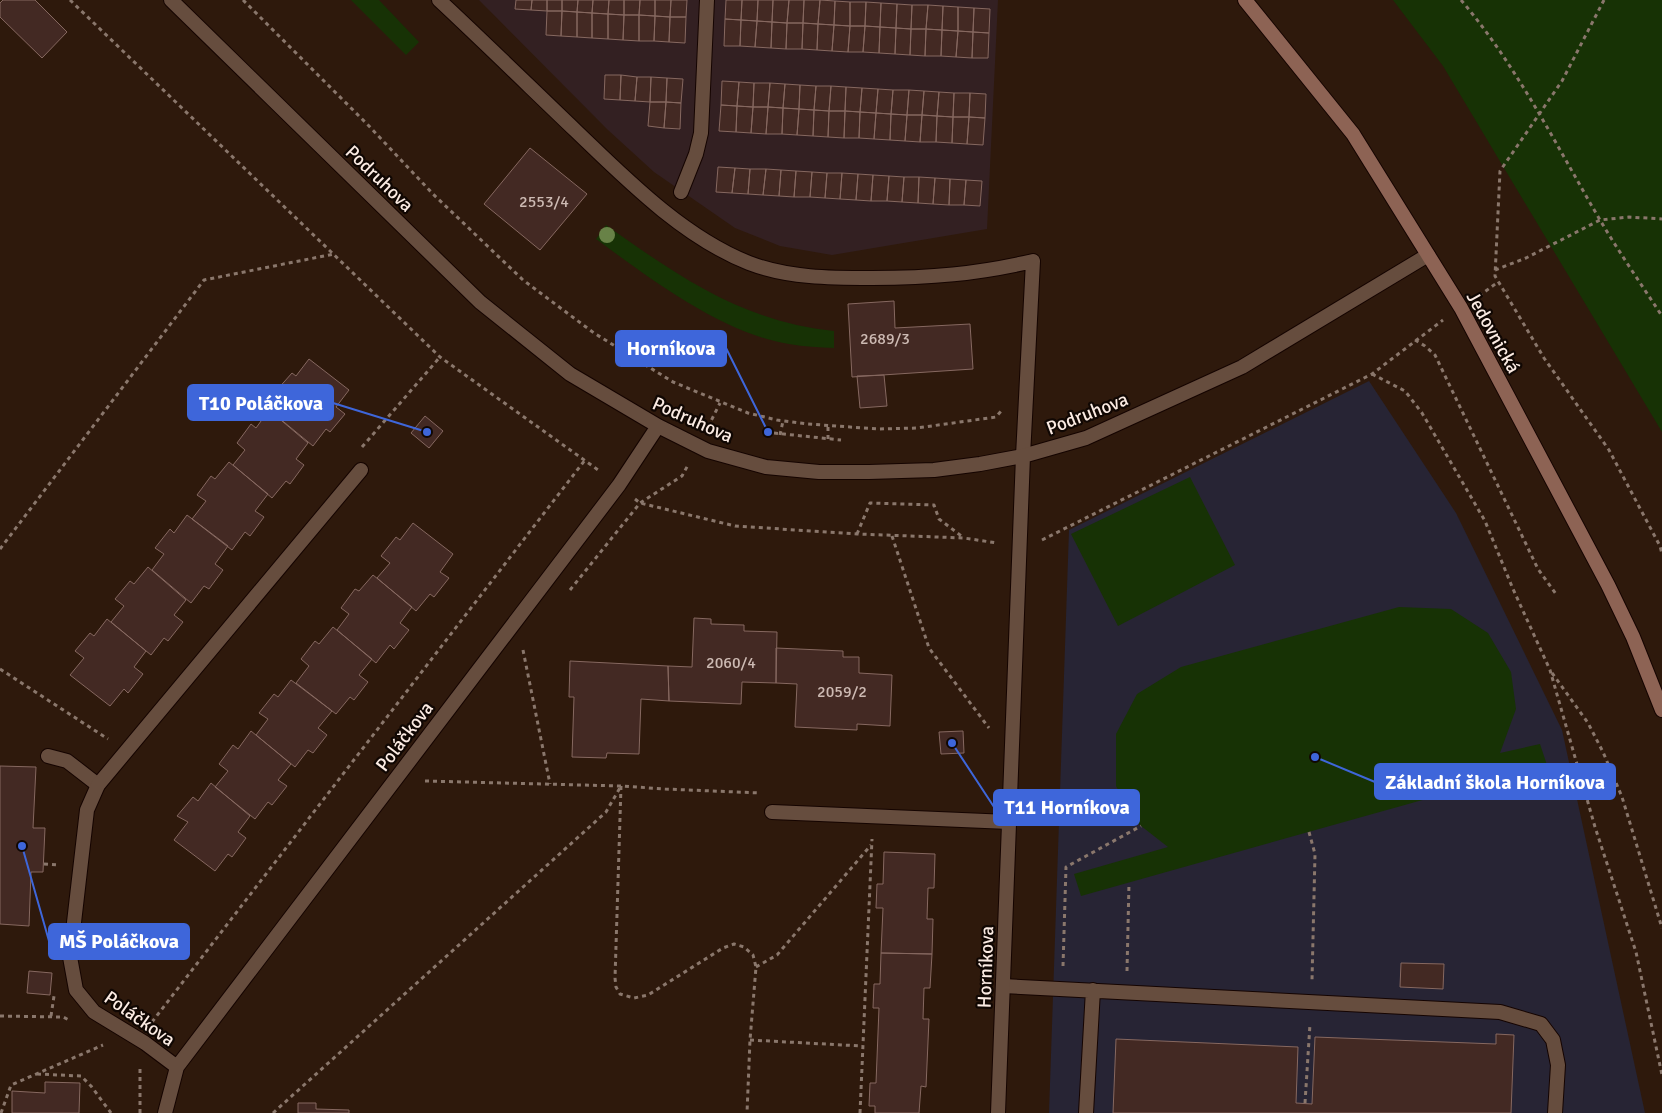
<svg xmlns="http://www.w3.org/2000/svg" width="1662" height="1113" viewBox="0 0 1662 1113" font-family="Signika,sans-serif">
<rect width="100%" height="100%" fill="#2e190c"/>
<path fill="#332022" d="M479,0H998L987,229L832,255L780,246L735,228L654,172L608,130Z"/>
<path fill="#272434" d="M1369,381L1456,513L1562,730L1645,1113H1049L1069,530Z"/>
<path fill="#173205" d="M351,0H379L419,42L406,55Z
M1393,0H1662V432L1443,66Z
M606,225C678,276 743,322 834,331V348C819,347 804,347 789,344C723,334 649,278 596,239Z
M1190,477L1235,565L1118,626L1071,534Z
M1399,607L1451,609L1488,633L1511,672L1516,709L1500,753L1540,744L1547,765L1081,896L1074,874L1168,847L1136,822L1116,786V734L1137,694L1181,667Z"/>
<path fill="#432923" stroke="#866860" d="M3,0H35L67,32L42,58L0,17V3Z
M516,0H532L531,10L515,9Z
M532,0H547V11L531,10Z
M547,0H562V11H547Z
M562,0H578L577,12L562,11Z
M578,0H593L592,13L577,12Z
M593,0H609L608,14L592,13Z
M609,0H624V15L608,14Z
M624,0H640L639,15H624Z
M640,0H655V16L639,15Z
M655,0H671L670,17L655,16Z
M671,0H687L686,17H670Z
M726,0H742L741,20L725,19Z
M742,0H758L757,21L741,20Z
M758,0H773L772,22L757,21Z
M773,0H789L787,23L772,22Z
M789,0H804L803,23H787Z
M804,0H820L818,24L803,23Z
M820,0L835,1L834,25L818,24Z
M835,1L850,2V26L834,25Z
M850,2H866L865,26H850Z
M866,2L881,3L880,27L865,26Z
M881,3L897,4L896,28L880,27Z
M897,4L912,5L911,29L896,28Z
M912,5H928L926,29H911Z
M928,5L943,6L942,30L926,29Z
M943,6L958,7V31L942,30Z
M958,7L974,8L973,32L958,31Z
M974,8L990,9L989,33L973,32Z
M547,11H562L561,36L546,35Z
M562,11L577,12V37L561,36Z
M577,12L592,13V38L577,37Z
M592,13L608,14V39L592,38Z
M608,14L624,15L623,40L608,39Z
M624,15H639V41L623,40Z
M639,15L655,16L654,41H639Z
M655,16L670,17L669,42L654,41Z
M670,17H686L685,43L669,42Z
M725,19L741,20L740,46H724Z
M741,20L757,21L755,47L740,46Z
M757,21L772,22L771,48L755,47Z
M772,22L787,23L786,49L771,48Z
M787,23H803L802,49H786Z
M803,23L818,24L817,50L802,49Z
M818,24L834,25L832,51L817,50Z
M834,25L850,26L848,52L832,51Z
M850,26H865L863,52H848Z
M865,26L880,27L879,53L863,52Z
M880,27L896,28L895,54L879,53Z
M896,28L911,29L910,55L895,54Z
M911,29H926L925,56L910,55Z
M926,29L942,30L941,56H925Z
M942,30L958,31L956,57L941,56Z
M958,31L973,32L972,58L956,57Z
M973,32L989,33L988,58H972Z
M605,75H621L620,100L604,99Z
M621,75L637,77L635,101L620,100Z
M637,77H651L650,102L635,101Z
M651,77L667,78L666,102H650Z
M667,78L683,79L681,103L666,102Z
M722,81L739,82L737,106L721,105Z
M739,82L754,83L753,107L737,106Z
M754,83H770L768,107H753Z
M770,83L785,84L783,108L768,107Z
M785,84L800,85L799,109L783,108Z
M800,85L816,86L814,110L799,109Z
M816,86H831L829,111L814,110Z
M831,86L846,87L845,111H829Z
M846,87L862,88L860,112L845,111Z
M862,88L878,89L876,113L860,112Z
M878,89L893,90L891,114L876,113Z
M893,90H909L907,115L891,114Z
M909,90L924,91L922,115H907Z
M924,91L939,92L937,116L922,115Z
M939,92L954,93L953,117L937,116Z
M954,93H970L969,117H953Z
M970,93L986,94L985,118L969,117Z
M650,102H666L664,128L648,126Z
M666,102L681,103L680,129L664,128Z
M721,105L737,106L736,132L719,131Z
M737,106L753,107L751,133L736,132Z
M753,107H768L766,134L751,133Z
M768,107L783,108L782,134H766Z
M783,108L799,109L797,135L782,134Z
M799,109L814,110L813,136L797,135Z
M814,110L829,111L828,137L813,136Z
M829,111H845L844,138L828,137Z
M845,111L860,112L859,138H844Z
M860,112L876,113L874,139L859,138Z
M876,113L891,114L890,140L874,139Z
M891,114L907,115L905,141L890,140Z
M907,115H922L920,142L905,141Z
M922,115L937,116L936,142H920Z
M937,116L953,117L952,143L936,142Z
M953,117H969L967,144L952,143Z
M969,117L985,118L983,145L967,144Z
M530,148L587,194L540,250L484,204Z
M718,167L735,168L732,193L716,192Z
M735,168L750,169L748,194L732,193Z
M750,169H766L763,195L748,194Z
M766,169L781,170L779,196L763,195Z
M781,170L796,171L794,197L779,196Z
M796,171L812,172L810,197H794Z
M812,172L827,173L825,198L810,197Z
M827,173H842L840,199L825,198Z
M842,173L858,174L856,200L840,199Z
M858,174L873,175L871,201L856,200Z
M873,175L889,176L887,201H871Z
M889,176L904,177L902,202L887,201Z
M904,177H919L918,203L902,202Z
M919,177L935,178L933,204L918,203Z
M935,178L950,179L949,205L933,204Z
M950,179L966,180L964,205H949Z
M966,180L982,181L980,206L964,205Z
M894,301L895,328L970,324L973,369L852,377L848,304Z
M309,359L349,390L336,407L345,414L330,432L326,429L313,446L273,413L286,398L276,391L292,373L296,376Z
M884,375L887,406L860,408L857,376Z
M269,410L308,443L296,459L304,465L290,484L286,481L272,498L233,465L245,450L237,443L251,424L256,428Z
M425,416L443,431L429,448L411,433Z
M229,462L268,494L255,511L264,517L250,536L245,532L232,550L192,519L206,501L197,495L211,476L215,479Z
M187,515L228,546L215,564L223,570L209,589L204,586L191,603L152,570L164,554L155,548L170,529L174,533Z
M413,523L453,554L440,572L449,578L434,597L430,594L416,611L377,578L390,563L381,556L396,537L400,540Z
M148,567L186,600L174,615L183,622L168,641L164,638L151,655L111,622L124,606L115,599L130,581L134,584Z
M373,575L412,607L400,623L409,630L394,649L390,645L376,663L337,630L349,614L341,608L355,589L359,591Z
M694,618L711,619V624L744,625V631L777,632L776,683L742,682L741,704L669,701L668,666L692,667Z
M107,619L146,651L134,667L143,674L128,693L124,689L110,706L70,675L84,658L75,651L90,633L94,636Z
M333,627L372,659L359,675L368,682L354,700L350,697L336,714L296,683L309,666L301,659L315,641L319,644Z
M776,648L843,651V657H859V673L892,675L890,726L857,724V730L795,727L797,684L776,683Z
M570,661L668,666L669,701L641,699L639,754L607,753L606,758L572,757L574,697H569Z
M291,680L332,711L318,728L327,735L313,753L308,750L295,767L256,735L268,719L259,713L274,694L278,697Z
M251,731L291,764L278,780L287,786L272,805L268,802L255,819L215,787L228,771L219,764L233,745L238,749Z
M963,731L964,753L941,754L939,732Z
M0,766L36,767L33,828H45L43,872H31L29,926L0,924Z
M211,783L250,816L238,832L246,838L232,857L228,854L215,871L174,840L188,822L177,816L193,797L198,801Z
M884,852L935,854L934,888H928L927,919H933L932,954L881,953L883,908H876L877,884H883Z
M881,953L932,954L930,988H924L923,1019H929L926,1087L921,1086L919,1113H875V1106H869L870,1083H876L879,1008H873L874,984H880Z
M1401,963L1444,964L1443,989L1400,987Z
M29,971L52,973L50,995L27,993Z
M1496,1034L1514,1035L1511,1113H1113L1116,1039L1298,1047L1296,1103L1312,1104L1315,1037L1496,1044Z
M45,1082L80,1083L79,1113H12V1091L45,1093Z
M298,1103H316V1109L349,1110V1113H298Z"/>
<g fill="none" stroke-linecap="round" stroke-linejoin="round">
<g stroke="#150400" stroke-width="16">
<path id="service" d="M439,0C485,43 530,87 576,131C626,179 683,237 749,263C788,278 831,278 872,278C930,278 977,274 1033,261L1023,456
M681,192L696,154L701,133L707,0
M48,756L67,761L98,785
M1003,986L1500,1012L1541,1024L1553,1040L1558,1065L1555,1113
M1086,1113L1093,990"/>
</g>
<g stroke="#150400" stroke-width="16">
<path id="minor" d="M171,0L480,302L570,374L658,426L708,451L766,467L819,472H869L934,470L980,464L1023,456L1086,438L1242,367L1428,255
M772,812L1009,822
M177,1067L145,1043L94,1012L76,990L70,957L87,810L98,785L361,470
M165,1113L177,1067L619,485L658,426
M998,1113L1023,456"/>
</g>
<g stroke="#150400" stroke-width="16">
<path id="secondary" d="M1245,0L1353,134L1461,308L1608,585L1633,637L1662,710"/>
</g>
<path stroke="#8a776c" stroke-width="3" stroke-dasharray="4 4" stroke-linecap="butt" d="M70,0L440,357L601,472
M243,0L368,125L433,194L523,280L594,333L673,382L748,413L777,420L808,424L878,429L917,428L996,417L1003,409
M1461,0C1517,66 1556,145 1600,220C1619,252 1641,284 1662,316
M1604,0L1562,81L1500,171L1495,276L1544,358L1609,450L1660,546L1662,554
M1495,270L1526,258L1600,220L1629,217L1662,219
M1479,296L1498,282
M1415,340L1425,346L1435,355L1538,569L1556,594
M1372,374L1405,391L1422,413L1485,521L1513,589L1550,670L1595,827L1636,952L1662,1075
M708,427L720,403
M774,433L841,440
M780,435L783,421
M828,439V425
M362,447L440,357
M635,499L640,503L735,526L857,534L964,538L997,543
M857,534L870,503L934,505L939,519L964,538
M892,536L929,648L989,728
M1042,540L1372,374L1443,320
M0,549L204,280L334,254
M570,590L640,503L682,476L688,465
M523,650L550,784
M0,669L108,739
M1552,673L1588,723L1603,752L1622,797L1662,928
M425,781L621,786L665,789L760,793
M621,786L615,978L616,987L620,994L634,998L648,995L723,948L734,944L744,947L753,955L756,967L750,1040L747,1113
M1309,832L1315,854L1312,980
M44,864L58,865
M1063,966L1066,867L1141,826
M756,967L777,955L871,845
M1127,971L1129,883
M0,1016L63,1017L71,1021
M51,1016L54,996
M152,1022L585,460
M750,1040L862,1046
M37,1074L81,1076L91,1086L111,1113
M1305,1103L1310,1024
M1,1113L11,1085L103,1045
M140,1113V1067
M273,1113L606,812L621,786
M860,1113L872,839"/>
<use href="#service" stroke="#664d3e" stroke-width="14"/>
<use href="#minor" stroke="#664d3e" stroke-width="14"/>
<use href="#secondary" stroke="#8d6354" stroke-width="14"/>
</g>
<circle fill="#688247" cx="607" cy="235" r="8"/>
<g text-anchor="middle" stroke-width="4.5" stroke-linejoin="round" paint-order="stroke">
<g font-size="16" fill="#cdbab3">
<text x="544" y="207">2553/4</text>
<text x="885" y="344">2689/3</text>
<text x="731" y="668">2060/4</text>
<text x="842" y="697">2059/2</text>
</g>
<g font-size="19" fill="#fbebe3" stroke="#100703">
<text transform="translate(380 178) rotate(44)" y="7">Podruhova</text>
<text transform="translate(1494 332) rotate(61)" y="7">Jedovnická</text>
<text transform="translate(1087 413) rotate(-21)" y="7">Podruhova</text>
<text transform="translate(693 419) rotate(24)" y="7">Podruhova</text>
<text transform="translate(404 736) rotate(-53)" y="7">Poláčkova</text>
<text transform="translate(985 967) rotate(-88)" y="7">Horníkova</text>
<text transform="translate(140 1018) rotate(35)" y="7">Poláčkova</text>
</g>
</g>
<path fill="none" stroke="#3e66da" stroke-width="2" d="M768 432L726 348M427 432L333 403M1315 757L1375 782M952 743L994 807M22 846L49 941"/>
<g fill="#3e66da" stroke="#100703" stroke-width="2">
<circle cx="768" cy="432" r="5"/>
<circle cx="427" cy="432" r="5"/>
<circle cx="1315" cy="757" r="5"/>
<circle cx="952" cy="743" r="5"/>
<circle cx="22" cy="846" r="5"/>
</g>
<g fill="#3e66da" stroke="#3e66da" stroke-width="2">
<rect x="616" y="331" width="110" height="35" rx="5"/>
<rect x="188" y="385" width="145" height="35" rx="5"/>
<rect x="1375" y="764" width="240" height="35" rx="5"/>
<rect x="994" y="790" width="145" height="35" rx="5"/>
<rect x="49" y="924" width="140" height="35" rx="5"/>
</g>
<g font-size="20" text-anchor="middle" font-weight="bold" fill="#fff">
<text x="671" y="355">Horníkova</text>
<text x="261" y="410">T10 Poláčkova</text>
<text x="1495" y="789">Základní škola Horníkova</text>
<text x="1067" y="814">T11 Horníkova</text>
<text x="119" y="948">MŠ Poláčkova</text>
</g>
</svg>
